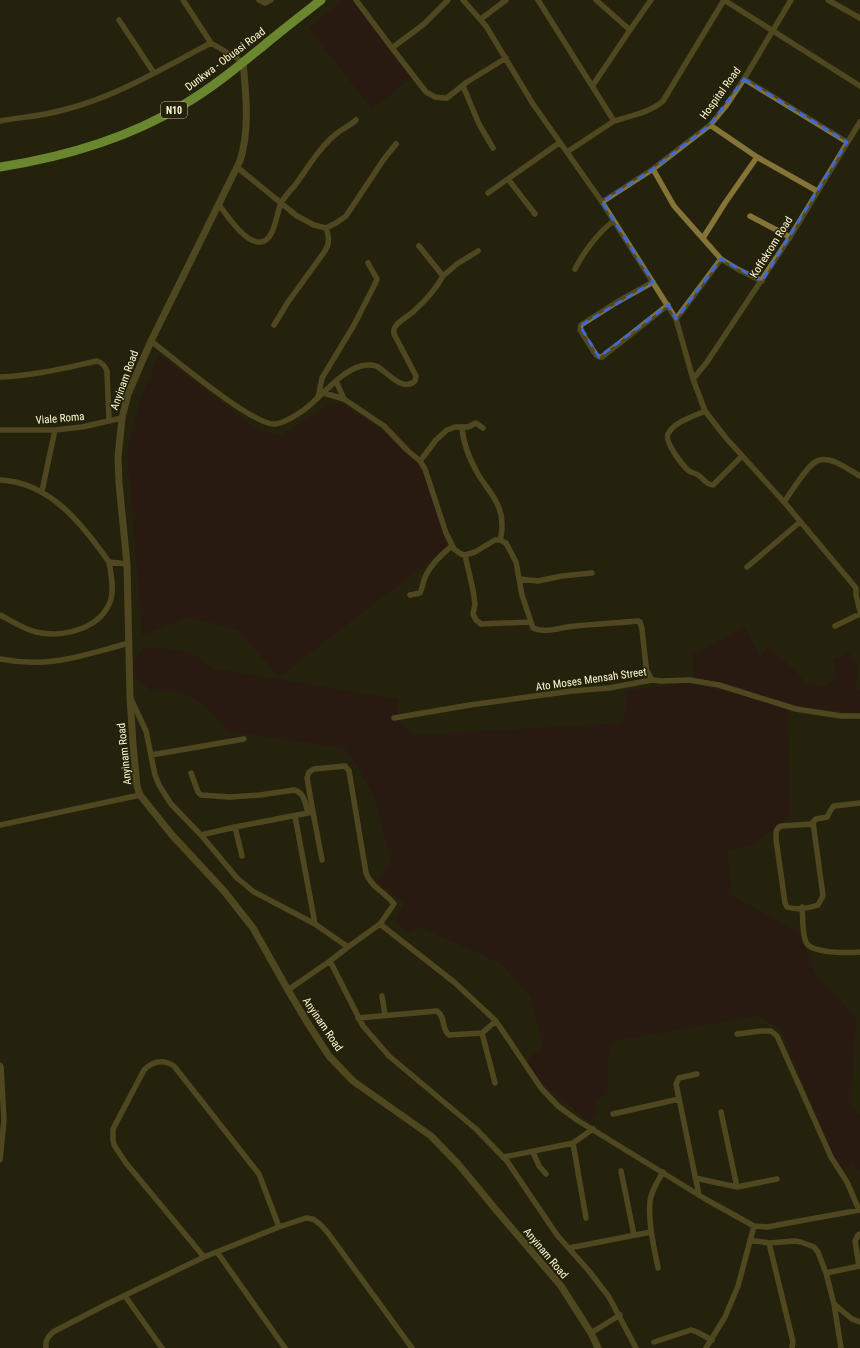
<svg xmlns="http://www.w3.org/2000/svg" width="860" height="1348" viewBox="0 0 860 1348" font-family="'Roboto Condensed',sans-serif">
<rect width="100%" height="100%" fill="#24220d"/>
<path fill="#2e1018" d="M343,0H354L413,76L372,110L309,28Z
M159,355L258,430L280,436L332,403L342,404L380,429L422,466L448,547L279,677L238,630L189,617L142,635L127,450L140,400Z
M745,627L760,657L767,647L796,671L805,683L826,686L836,677L834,659L849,653L858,668L856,684L858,690H860V713L798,707L694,677L693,654Z
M157,648L180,650L197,656L215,670H225L398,699V720L412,735L622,723L627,703L624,691L691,683L732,693L788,709L790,817L753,845L727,850L732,895L799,932L816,975L856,1017L851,1105L860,1114V1170L852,1163L844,1168L837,1163L780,1028L758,1016L613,1041C604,1058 609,1077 607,1096L601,1097L596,1103L597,1113L591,1123L542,1083L526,1061L543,1047L530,996L500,963L419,927L410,933L395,921L404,903L377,882L391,862L374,797L357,766L344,748L227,731L206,706L180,692L152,691L135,678V659L142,649Z"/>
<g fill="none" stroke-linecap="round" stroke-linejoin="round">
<path stroke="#847437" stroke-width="5.5" d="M183,0L211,43L243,62
M259,0L265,3L271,0
M356,0L392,48L424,24L448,0
M463,0L486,26L533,104L602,202L676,319L693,379L705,411L726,438L784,502
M538,0L614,121L567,152
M596,0L630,30L651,0
M724,0L860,86
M828,0L860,18
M481,19L506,0
M119,20L154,73
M392,48L426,92L435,97L443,98H447L467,82L506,58
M744,79L847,142
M593,85L630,30
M463,86L479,124L493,148
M0,121C21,117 43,116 63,110C116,97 163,68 211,43
M614,121C630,116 651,112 663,101L724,0
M710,125L757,157L817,191
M238,168L297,216L314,225L326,228L336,223L346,216L384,159L396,144
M653,169L674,206L721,259L739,270L762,281
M508,179L535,214
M488,193L559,143
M602,202L653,169L710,125L726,106L744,79L791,0
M219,205C227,215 245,244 261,242C275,240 276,214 281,203C285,196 291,190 296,184C308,167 320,147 336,134C343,128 350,126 356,120
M750,216L790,237
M703,238L725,203L757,157
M575,269C585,250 596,235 613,221
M443,276L457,264L478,251
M653,282L617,302L581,325L580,330L596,355L599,357H602L668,305
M676,319L721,259
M274,325L288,302L325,251C330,242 329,237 326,228
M151,341C173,358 251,424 274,424C284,424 296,415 304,410C321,397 341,371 361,366C366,365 371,364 376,366C387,371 402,393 415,381L416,376L394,334C394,331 393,330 395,327C398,321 409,316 414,311C425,301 436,289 443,276L419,246
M0,377C33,376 65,368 97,361C103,363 105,366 107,371L109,420
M693,379L707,362L790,237L860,122
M336,381L344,399
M324,393L344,399L384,426L407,450L420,461L425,469L446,533L454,549L461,554L465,555L475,552L495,540H500L506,543L516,562L522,595L533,628C546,634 561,627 575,626C596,624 617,623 638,621L640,622L642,629L646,666L647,671L652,680
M318,398L322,378L354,325L375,284L377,279L368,263
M705,411C694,416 674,422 668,434C664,442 683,466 689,471C692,473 695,473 698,475C703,478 706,485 713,485L742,456
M462,427C463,444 470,460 478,474C488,491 502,503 502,524C502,529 502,535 500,540
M0,430H55L82,427L122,418
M420,461L436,440L447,430L455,427H468L476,423L483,428
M860,476C849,470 833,457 820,460C809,461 791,493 784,502L856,588V595L860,611
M0,480C50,482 83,525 109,562L127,564
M42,491L55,430
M465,555L473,590L475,604L473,614L476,620L481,624L530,622
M747,567L800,522
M519,579L538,581L562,576L592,573
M410,595L420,593C423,587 423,581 426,575C432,563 442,554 452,546
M0,615C12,621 23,629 36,632C63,638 102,629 111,599C114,587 111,574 109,562
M835,626L860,614
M0,659C49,669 83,655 129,643
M131,699L146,731L155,775L159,785L171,804L201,835L237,878L254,892L315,924L348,947L330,961L288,990
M394,718L470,705L572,691L609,688L652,680L661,681L689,680L719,685L796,709L841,716H860
M151,755L244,739
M191,773L198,792L201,795L230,797L260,795L294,790C305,793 305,803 308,813
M313,812L322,860
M295,816L315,924
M813,824L781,826C775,829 776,834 776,839L785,903L787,907C796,910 809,908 818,905L823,896L813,822L816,819L827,817L832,808L834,806L860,803
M0,825L140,795
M235,827L242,856
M201,835L235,827L313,812L307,778L309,772L314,769L345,766L349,771L366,873C371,887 385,892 394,904L380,924
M802,907C803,916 802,934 806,942C812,954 848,953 860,952
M348,947L380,924L454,982L496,1021L541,1088L558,1106L577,1120L707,1200L745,1221L754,1226L767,1227L860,1210
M330,961L363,1026L389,1056L476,1129L507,1161L557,1235L589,1271L609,1297L636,1348
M382,996L385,1015
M358,1018L437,1011C446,1017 441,1029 449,1035L482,1033L495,1083
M482,1033L496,1021
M737,1034L761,1031H771L777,1036L831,1157L847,1182L859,1210
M0,1065L1,1067L4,1120L0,1160
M697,1074L679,1078L676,1084L699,1195
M721,1112L737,1187
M613,1114L679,1099
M573,1143L586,1218
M533,1152L539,1166L546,1174
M504,1157L573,1143L593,1129
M621,1171L634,1235
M695,1178L737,1187L777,1179
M750,1240L769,1243L795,1241L801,1242L814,1247L818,1252L826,1273L834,1304L841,1348
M769,1243L793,1342L792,1348
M569,1248L651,1232
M217,1252L285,1348
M204,1257L126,1163L114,1145L113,1140V1129L144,1070C153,1061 163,1059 174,1066L259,1174L279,1227
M859,1266L855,1241L858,1235L860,1234
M658,1268C654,1247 648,1223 650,1201C651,1191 658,1181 663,1172
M826,1273L860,1266
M125,1296L162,1348
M834,1304L852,1319L860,1322
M591,1333L620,1315
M654,1342L691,1330L697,1332L712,1340
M46,1348C45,1340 48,1337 53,1332L105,1305L204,1257L279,1227L306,1218L313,1219L320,1224L328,1233L412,1348
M706,1348L725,1317L738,1286L754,1226"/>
<path stroke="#847437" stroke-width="7" d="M243,62C246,94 250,130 240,161L151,341L128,394L122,418L118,457L119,483L127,564L130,697L133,744L137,786L140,795L172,835L224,891L253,928L288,990L307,1022L329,1056L353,1081L431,1136L459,1165L497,1211L561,1286L591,1333L598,1348"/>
<path stroke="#beff57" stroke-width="9" d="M0,167C64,157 127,139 183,105C214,87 241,64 268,42C286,27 303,14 321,0"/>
</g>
<path d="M0 0H860V1348H0ZM744,79L847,142L762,281L721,259L676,319L668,305L599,357L580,326L653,282L602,202L653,169L710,125Z" fill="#24220d" fill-opacity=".55" fill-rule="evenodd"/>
<path fill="none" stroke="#3f68d7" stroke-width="3" stroke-dasharray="8 5" stroke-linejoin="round" d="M744,79L847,142L762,281L721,259L676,319L668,305L599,357L580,326L653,282L602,202L653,169L710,125Z"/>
<g text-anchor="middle" stroke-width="3" stroke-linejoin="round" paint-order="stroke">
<rect fill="#24220d" stroke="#bdb896" stroke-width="1" x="161" y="102" width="26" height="16" rx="3"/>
<g font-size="10" font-weight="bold" fill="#fff9d0">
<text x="174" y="114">N10</text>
</g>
<g font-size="11" fill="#fff9d0" stroke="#24220d">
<text transform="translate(225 59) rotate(-37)" y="4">Dunkwa - Obuasi Road</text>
<text transform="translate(720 93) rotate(-54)" y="4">Hospital Road</text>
<text transform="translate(771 247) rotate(-58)" y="4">Koffekrom Road</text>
<text transform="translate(124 380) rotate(-70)" y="4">Anyinam Road</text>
<text transform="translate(60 418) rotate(-5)" y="4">Viale Roma</text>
<text transform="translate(591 679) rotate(-8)" y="4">Ato Moses Mensah Street</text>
<text transform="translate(124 754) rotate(-96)" y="4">Anyinam Road</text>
<text transform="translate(323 1024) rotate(56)" y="4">Anyinam Road</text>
<text transform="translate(546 1253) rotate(50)" y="4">Anyinam Road</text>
</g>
</g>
</svg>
